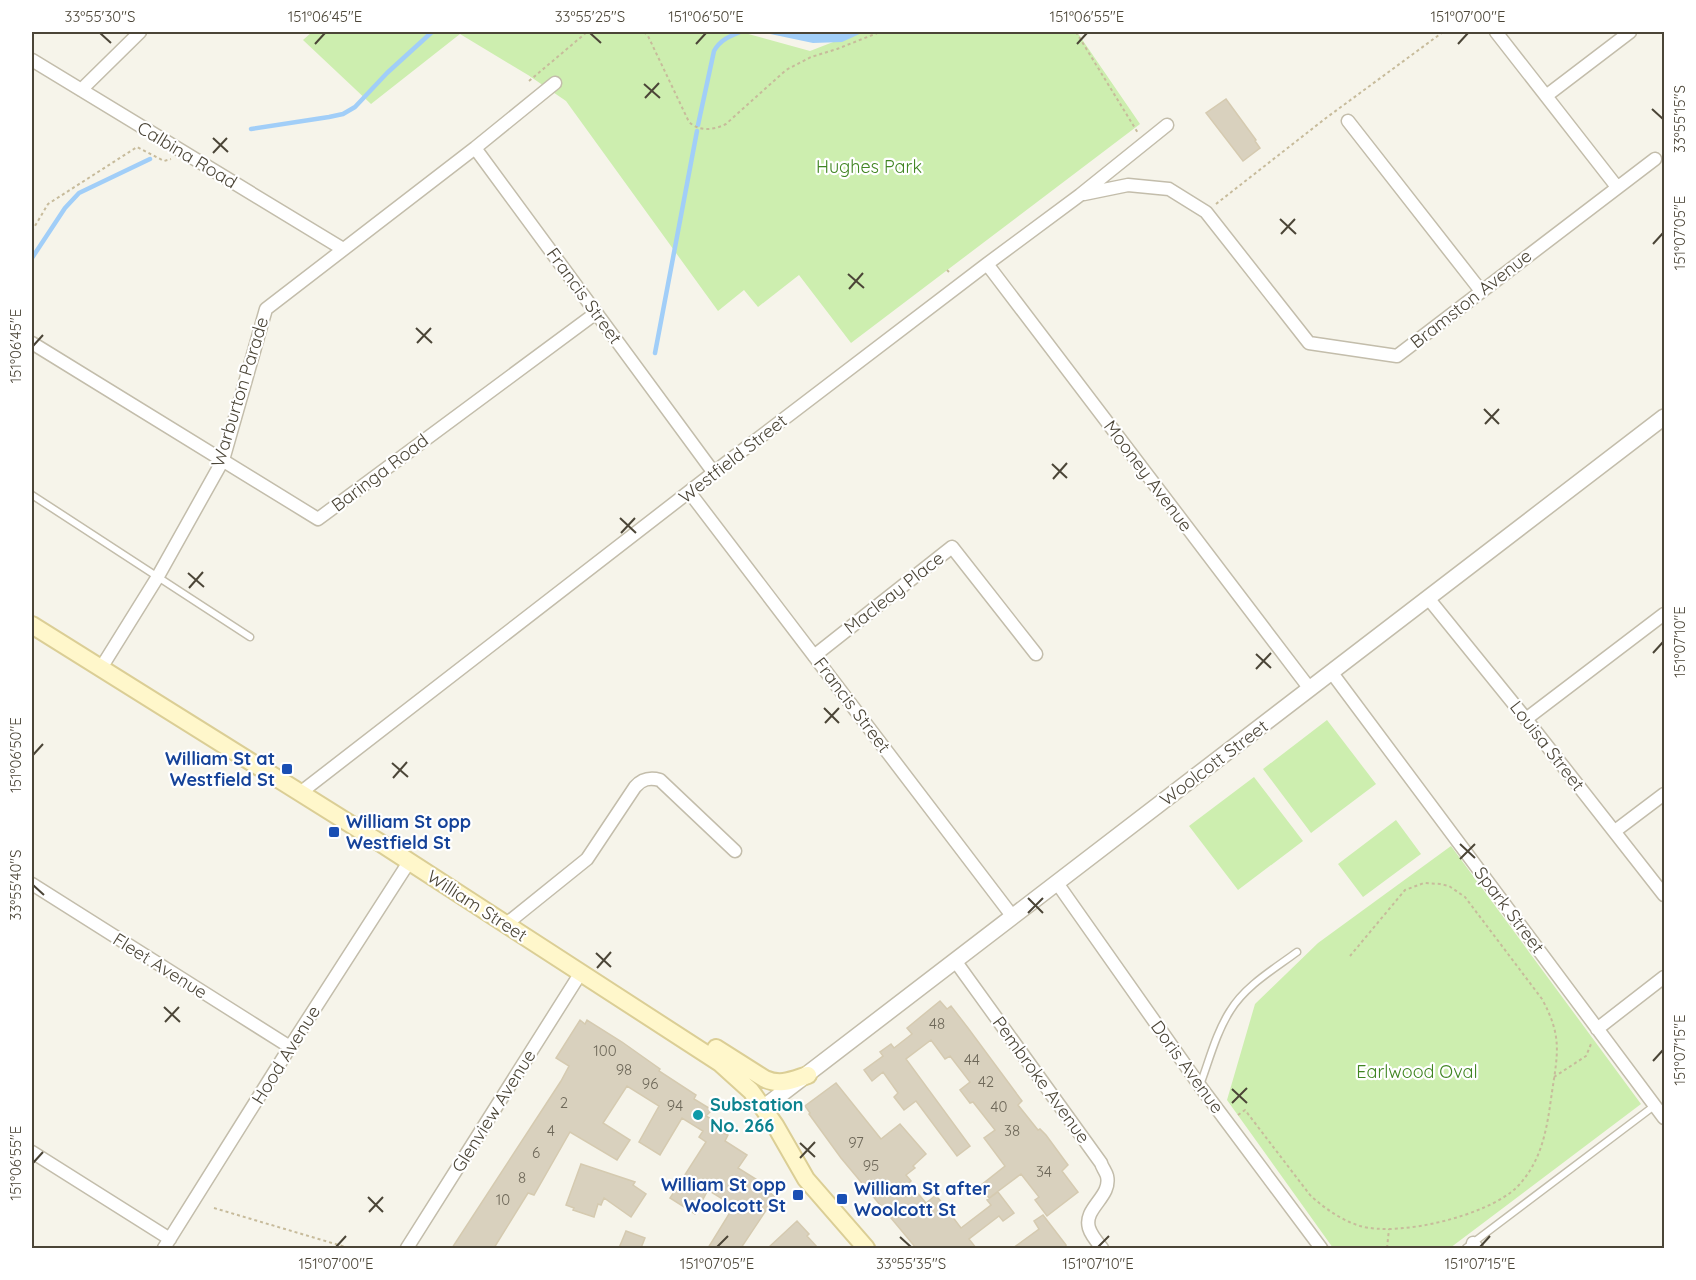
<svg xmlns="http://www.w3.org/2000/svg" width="1696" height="1280" viewBox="0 0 1696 1280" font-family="Quicksand,sans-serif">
<rect width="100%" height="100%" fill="#f6f4ea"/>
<path fill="#cdeeaf" d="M312,32H741L810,51L859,32H1077L1140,124L851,343L799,275L758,307L744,290L718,311L566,101L528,75L460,34L371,104L303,40Z
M1327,720L1376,784L1311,833L1263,769Z
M1254,777L1303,841L1238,890L1189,826Z
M1396,820L1421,854L1363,897L1338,864Z
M1451,846L1641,1104L1450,1248H1333L1227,1100L1255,1004L1318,943Z"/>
<path fill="#a1cef8" d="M761,32H864L842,42L813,43Z"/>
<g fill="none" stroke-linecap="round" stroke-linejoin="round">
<path stroke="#a1cef8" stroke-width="4.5" d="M698,125L714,51C720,40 730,36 740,32
M251,129L329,117L343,114L355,107L387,73L432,32
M32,258L65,208L79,193L150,159
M655,353L697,131"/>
</g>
<path fill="#d9d1be" stroke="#d5cab0" stroke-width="1.5" d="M1226,99L1256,140L1255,141L1260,148L1243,161L1206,113Z
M940,1001L947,1009L951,1006L968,1028L1022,1101L1018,1105L1038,1130L1040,1129L1046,1135L1068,1165L1062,1171L1078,1192L1047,1216L1035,1200L1039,1197L1021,1174L989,1198L980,1186L1005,1166L984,1138L995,1130L973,1102L970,1103L960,1090L970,1082L950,1056L945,1059L931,1040L906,1059L970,1146L957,1156L916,1101L904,1110L894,1097L898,1093L883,1072L872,1081L864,1070L883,1056L880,1052L891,1044L894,1048L912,1034L907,1028Z
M580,1020L585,1024L587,1020L622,1042L660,1069L659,1071L696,1095L694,1099L712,1110L706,1116L728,1129L725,1134L728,1135L725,1141L747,1155L738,1168L770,1188L768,1191L775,1197L741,1248H708L734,1206L708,1190L695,1214L670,1198L706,1142L699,1137L703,1131L682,1118L660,1155L639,1142L659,1106L627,1086L603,1123L630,1140L617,1160L570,1132L534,1195L528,1193L494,1248H452L561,1081L569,1066L556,1058Z
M836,1083L881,1139L900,1124L926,1154L913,1166L915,1168L906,1175L911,1181L909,1183L926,1203L936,1195L961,1228L991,1205L987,1200L998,1192L1014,1213L1003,1221L999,1216L969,1239L976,1248H916L841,1158L809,1114L810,1113L805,1106Z
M581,1164L635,1182L633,1185L646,1194L631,1217L604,1198L601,1205L598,1204L594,1217L573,1210L574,1208L566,1205Z
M1043,1215L1066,1245V1248H1013L1039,1229L1034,1221Z
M797,1221L809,1234L807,1236L818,1248H768Z
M626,1231L645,1238L641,1248H619Z"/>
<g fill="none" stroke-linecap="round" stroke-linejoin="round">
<g stroke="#c3bdab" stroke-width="9">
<path id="service" d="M32,495L250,637
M1200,1085C1209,1061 1216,1033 1230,1011C1245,986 1274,969 1297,952
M1466,1248L1654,1106"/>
</g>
<g stroke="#c3bdab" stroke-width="15">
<path id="minor" d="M1496,32L1617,187
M32,60L343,249
M81,90L140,32
M1546,96L1630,32
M1348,121L1481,291
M475,148L714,473
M1084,194L1128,185L1169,189L1206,212L1309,343L1397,356L1655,159
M987,264L1310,689
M32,343L318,519L596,313
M690,493L1013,917
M1428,598L1526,719L1664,895
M814,656L952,547L1036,654
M101,668L157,578L223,460L266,309L475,148L555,83
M1332,673L1664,1118
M1526,719L1664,614
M300,793L730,460L987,264L1080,195L1167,125
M1615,831L1664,794
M1057,883L1200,1086L1321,1248
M32,884L290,1047
M505,925L587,859L635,787C642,779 649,777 660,780L735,851
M956,962L1101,1163C1102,1167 1106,1172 1107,1176C1112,1197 1083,1208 1089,1228C1091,1235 1097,1242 1102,1248
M1597,1029L1664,977
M32,1152L170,1239
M1473,1243L1477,1248
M164,1248L290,1047L409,862
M407,1248L580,974"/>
</g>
<g stroke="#c3bdab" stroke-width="18">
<path id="tertiary" d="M763,1108L1664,417"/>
</g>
<g stroke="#dbce95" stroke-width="20">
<path id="secondary" d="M32,625L379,842L720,1063L751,1091L775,1125L806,1179L866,1248
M716,1048L765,1079C781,1086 792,1080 808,1075"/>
</g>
<path stroke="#c7bb9b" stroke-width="2" stroke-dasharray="3 3" stroke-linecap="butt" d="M644,32L648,36L689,122C700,132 714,130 726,124L786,70L811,57L837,49L880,32
M1076,32L1138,133
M529,81L587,32
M1216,204L1326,118L1443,32
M32,231L48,204L137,147L164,161L171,159
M947,270L949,272
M1554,1077L1586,1056L1591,1044
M1238,1115L1245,1110L1310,1195C1324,1208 1341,1220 1360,1226C1399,1237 1486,1216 1516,1188C1543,1161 1547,1127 1552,1092C1558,1052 1562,1036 1542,999L1465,897L1449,886L1440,884L1424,883L1405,890L1350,956
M214,1208L349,1248
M1387,1248L1389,1229"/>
<use href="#service" stroke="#fff" stroke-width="6"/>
<use href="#minor" stroke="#fff" stroke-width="12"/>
<use href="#tertiary" stroke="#fff" stroke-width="15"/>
<use href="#secondary" stroke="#fff7cb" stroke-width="16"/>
</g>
<path fill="none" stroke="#4b4537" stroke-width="2" d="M100,33L111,43M590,33L601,43M315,44L325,33M696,44L706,33M1077,44L1087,33M1458,44L1468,33M644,84L660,98M645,98L659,83M1652,109L1663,119M213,138L228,152M213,153L227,138M1280,219L1296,234M1281,234L1295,219M1653,244L1663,233M848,274L864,288M849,289L863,273M416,328L432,343M417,343L431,328M33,346L43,335M1484,409L1499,424M1485,424L1499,409M1052,464L1067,478M1053,479L1067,463M620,518L636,533M621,533L635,518M188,573L204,587M189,588L203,572M1653,653L1663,642M1256,654L1271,668M1256,669L1271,653M824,708L839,723M825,723L839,708M33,755L43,744M392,763L408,777M393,778L407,762M1460,844L1475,858M1460,859L1475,844M33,885L44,895M1028,898L1043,913M1028,913L1043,898M596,953L611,967M597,968L611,952M164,1007L180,1022M165,1022L179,1007M1653,1061L1663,1050M1232,1089L1247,1103M1232,1103L1247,1088M800,1143L815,1157M800,1158L815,1142M33,1163L43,1152M368,1197L383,1212M369,1212L383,1197M900,1237L911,1247M336,1247L346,1236M717,1247L728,1236M1098,1247L1109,1236M1480,1247L1490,1236"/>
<g fill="#1a4fb4" stroke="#fff" stroke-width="2">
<rect x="281" y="763" width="12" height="12" rx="3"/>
<rect x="328" y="826" width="12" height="12" rx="3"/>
<rect x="792" y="1189" width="12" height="12" rx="3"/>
<rect x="836" y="1193" width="12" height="12" rx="3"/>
</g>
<circle fill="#0f9aa8" stroke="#fff" stroke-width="2" cx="698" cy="1115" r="6"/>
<g text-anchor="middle" stroke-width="4.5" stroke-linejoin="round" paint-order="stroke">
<g font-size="15" fill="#6e6859">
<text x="937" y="1029">48</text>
<text x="605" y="1056">100</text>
<text x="972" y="1065">44</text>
<text x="624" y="1075">98</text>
<text x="986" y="1087">42</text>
<text x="650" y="1089">96</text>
<text x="564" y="1108">2</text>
<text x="675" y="1111">94</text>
<text x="999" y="1112">40</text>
<text x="551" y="1136">4</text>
<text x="1012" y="1136">38</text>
<text x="856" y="1148">97</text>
<text x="536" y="1158">6</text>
<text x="871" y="1171">95</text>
<text x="1044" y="1177">34</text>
<text x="522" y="1183">8</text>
<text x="503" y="1205">10</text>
</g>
<g font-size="18" fill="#4b4537" stroke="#fff">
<text transform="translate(187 155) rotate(31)" y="6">Calbina Road</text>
<text transform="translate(584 296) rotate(54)" y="6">Francis Street</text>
<text transform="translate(1471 299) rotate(-38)" y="6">Bramston Avenue</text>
<text transform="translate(240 392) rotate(-73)" y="6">Warburton Parade</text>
<text transform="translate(733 459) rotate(-38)" y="6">Westfield Street</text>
<text transform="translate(380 473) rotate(-37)" y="6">Baringa Road</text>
<text transform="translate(1148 476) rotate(53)" y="6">Mooney Avenue</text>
<text transform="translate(894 593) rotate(-38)" y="6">Macleay Place</text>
<text transform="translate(852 705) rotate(53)" y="6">Francis Street</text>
<text transform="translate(1547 746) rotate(52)" y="6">Louisa Street</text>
<text transform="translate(1214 763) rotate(-37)" y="6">Woolcott Street</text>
<text transform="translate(477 906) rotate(33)" y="6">William Street</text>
<text transform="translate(1509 910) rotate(53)" y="6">Spark Street</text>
<text transform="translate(160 966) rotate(32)" y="6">Fleet Avenue</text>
<text transform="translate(286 1055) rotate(-58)" y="6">Hood Avenue</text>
<text transform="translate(1187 1067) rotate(54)" y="6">Doris Avenue</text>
<text transform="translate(1041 1080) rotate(54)" y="6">Pembroke Avenue</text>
<text transform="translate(494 1111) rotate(-58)" y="6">Glenview Avenue</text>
</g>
<g font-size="18" fill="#408522" stroke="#fff">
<text x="869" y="173">Hughes Park</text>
<text x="1417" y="1078">Earlwood Oval</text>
</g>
<g font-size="18" font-weight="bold" fill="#164399" stroke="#fff" text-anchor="end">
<text x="275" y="765">William St at<tspan x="275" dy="21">Westfield St</tspan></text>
<text x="346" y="828" text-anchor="start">William St opp<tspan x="346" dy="21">Westfield St</tspan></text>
<text x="786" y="1191">William St opp<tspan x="786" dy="21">Woolcott St</tspan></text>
<text x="854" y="1195" text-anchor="start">William St after<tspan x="854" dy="21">Woolcott St</tspan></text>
</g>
<g font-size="18" font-weight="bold" fill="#0d838f" stroke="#fff" text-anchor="start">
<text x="710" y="1111">Substation<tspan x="710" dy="21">No. 266</tspan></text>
</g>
</g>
<rect width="1696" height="1280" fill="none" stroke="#ffffff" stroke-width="66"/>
<rect x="33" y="33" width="1630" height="1214" fill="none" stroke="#4b4537" stroke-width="2"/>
<g font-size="15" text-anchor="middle" fill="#4b4537">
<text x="100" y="22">33°55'30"S</text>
<text x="325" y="22">151°06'45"E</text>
<text x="590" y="22">33°55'25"S</text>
<text x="706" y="22">151°06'50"E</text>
<text x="1087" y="22">151°06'55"E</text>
<text x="1468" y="22">151°07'00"E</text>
<text transform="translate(1680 119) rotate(-90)" y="5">33°55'15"S</text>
<text transform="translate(1680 233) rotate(-90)" y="5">151°07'05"E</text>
<text transform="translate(16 346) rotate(-90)" y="5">151°06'45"E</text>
<text transform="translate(1680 642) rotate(-90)" y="5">151°07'10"E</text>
<text transform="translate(16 755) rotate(-90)" y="5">151°06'50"E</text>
<text transform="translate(16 885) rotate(-90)" y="5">33°55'40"S</text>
<text transform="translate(1680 1050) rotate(-90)" y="5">151°07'15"E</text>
<text transform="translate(16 1163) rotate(-90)" y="5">151°06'55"E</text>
<text x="336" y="1269">151°07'00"E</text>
<text x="717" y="1269">151°07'05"E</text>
<text x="911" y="1269">33°55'35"S</text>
<text x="1098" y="1269">151°07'10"E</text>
<text x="1480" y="1269">151°07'15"E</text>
</g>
</svg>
